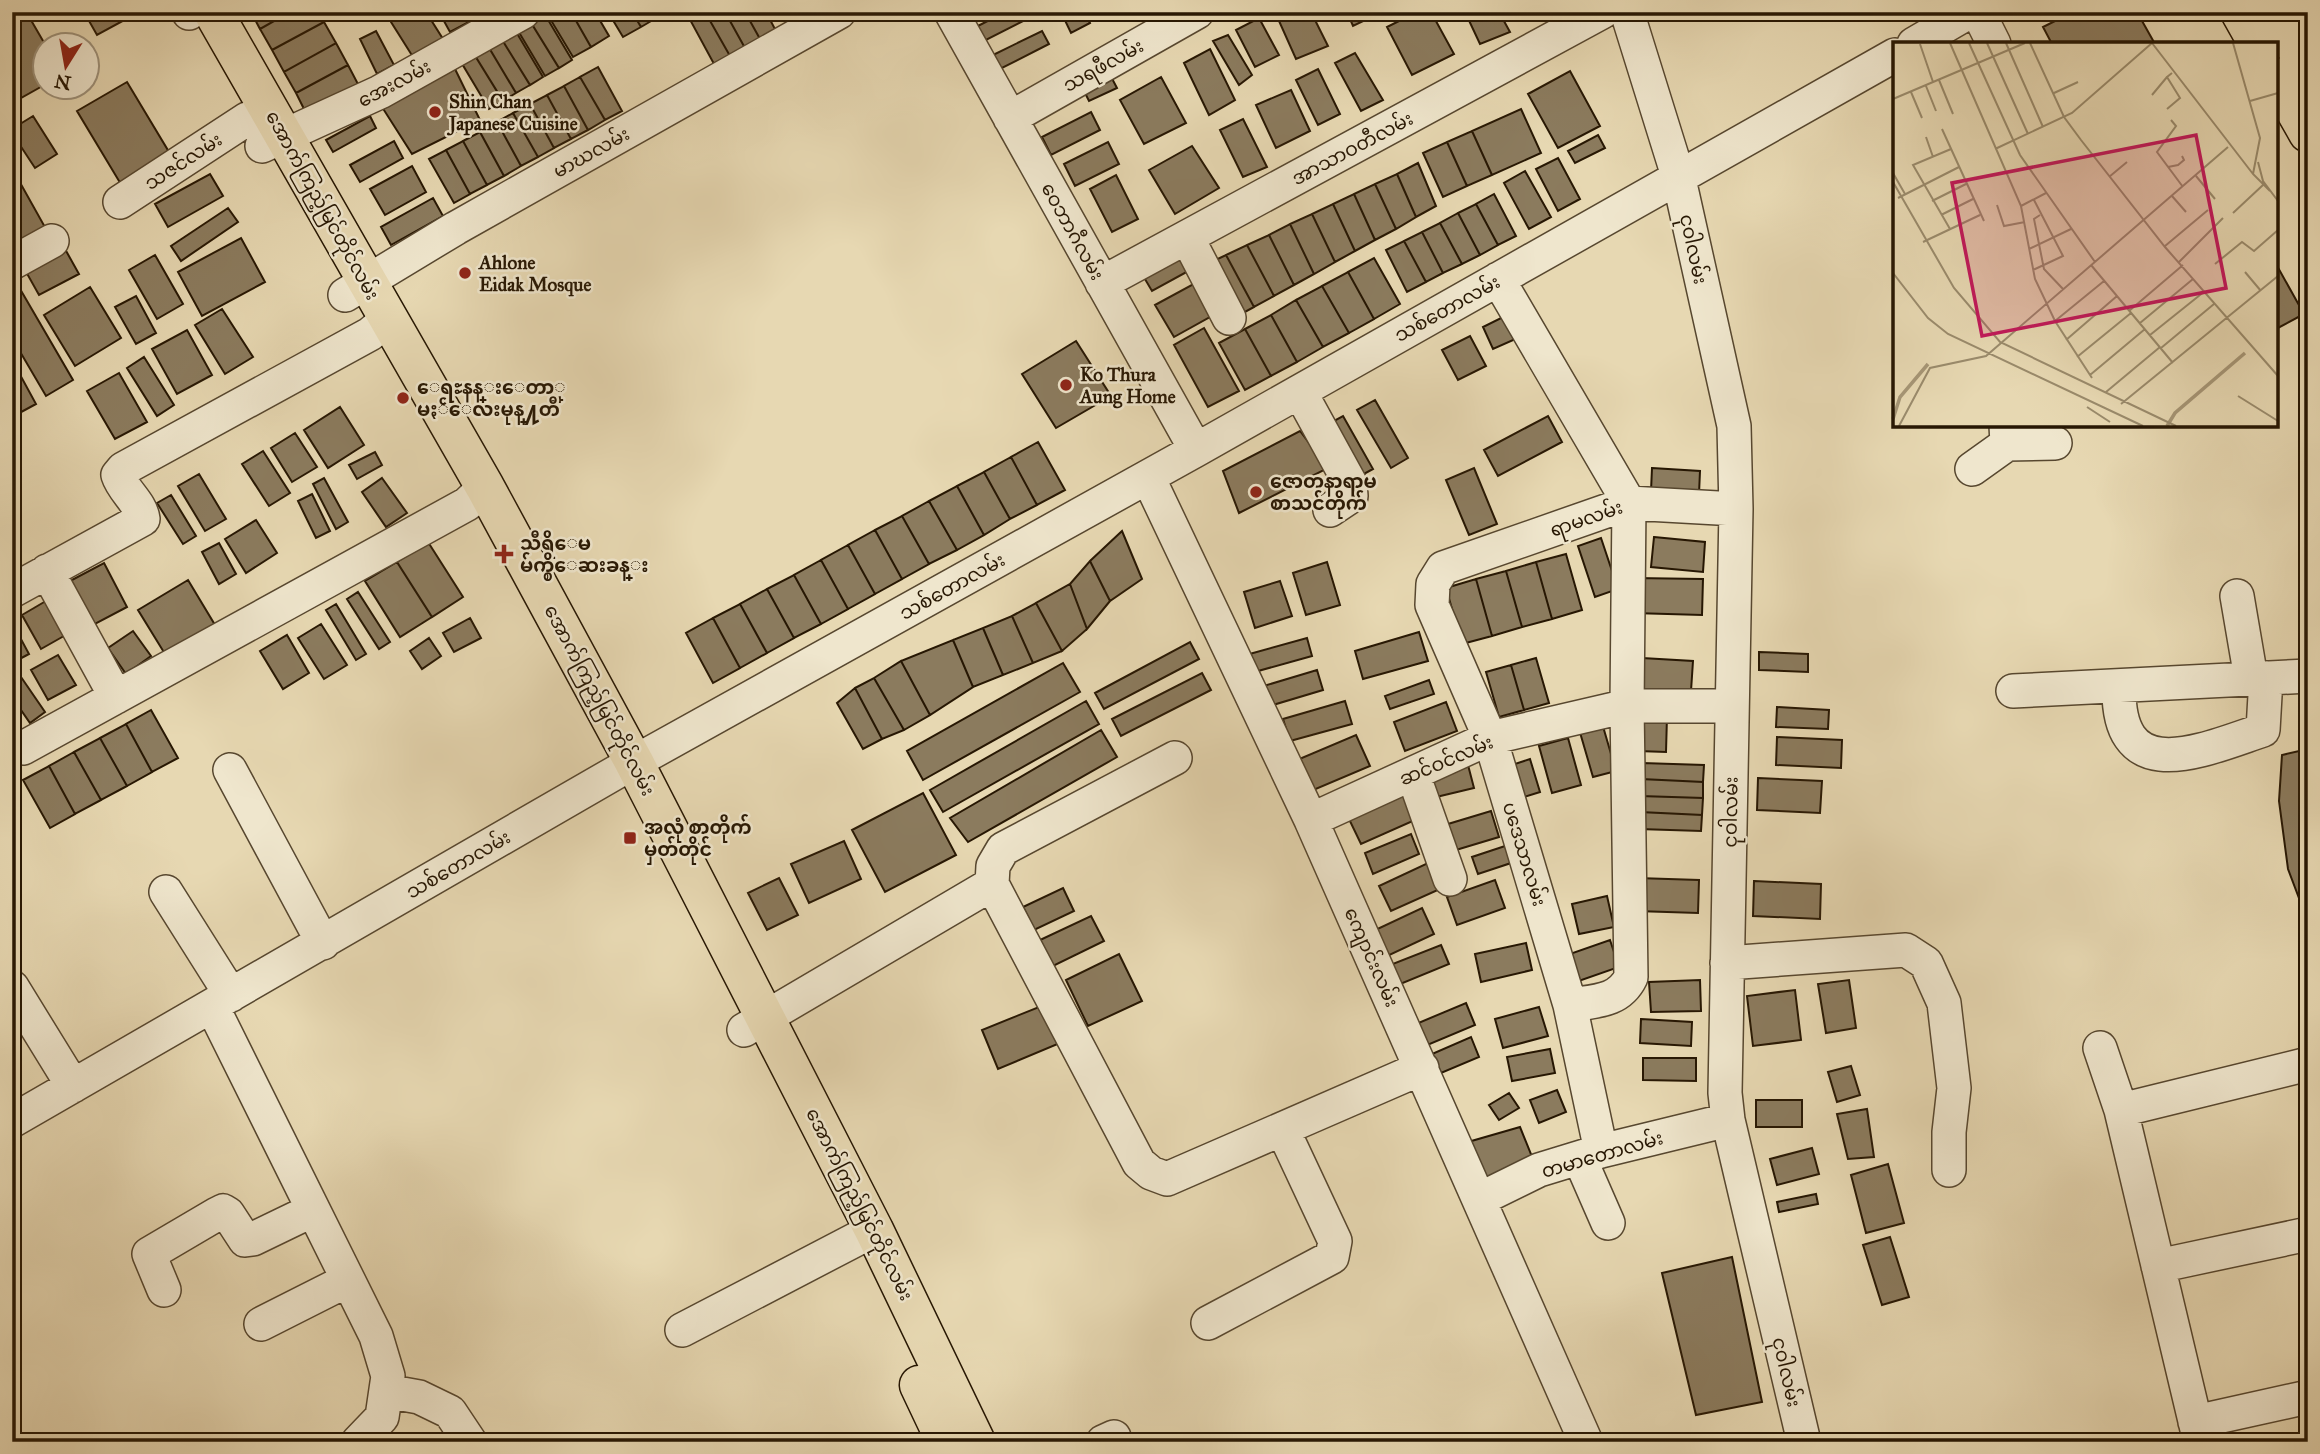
<svg xmlns="http://www.w3.org/2000/svg" width="2320" height="1454" viewBox="0 0 2320 1454" font-family="'IM FELL Great Primer','Noto Sans Myanmar',serif">
<rect width="100%" height="100%" fill="#e7d8b2"/>
<filter id="stains"><feTurbulence type="fractalNoise" baseFrequency=".00286" numOctaves="4"/><feColorMatrix values="0 0 0 0 .2 0 0 0 0 .09 0 0 0 0 .02 0 0 0 .5 -.17"/></filter>
<radialGradient id="worn" r=".72"><stop offset=".6" stop-color="#630" stop-opacity="0"/><stop offset="1" stop-color="#630" stop-opacity=".3"/></radialGradient>
<path fill="#8b7b5e" stroke="#271703" stroke-width="2" d="M84,12H128L130,17L97,35Z
M251,12H290L260,29Z
M290,12H318L324,22L272,50L260,29Z
M389,12H426L443,39L413,57L386,14Z
M439,12H464L469,22L450,32Z
M464,12H487L469,22Z
M546,12H571L591,47L573,57Z
M571,12H595L609,36L591,47Z
M608,12H632L641,27L623,37Z
M632,12H655L658,17L641,27Z
M695,12H705L730,56L714,64L688,16Z
M705,12H725L745,48L730,56Z
M725,12H745L760,39L745,48Z
M745,12H766L776,31L760,39Z
M1005,12H1031L1033,16L982,42L974,28Z
M1061,12H1085L1090,23L1071,33Z
M1275,12H1311L1328,46L1296,59Z
M1347,12H1382L1353,26Z
M1417,12H1431L1454,54L1412,75L1387,27Z
M1465,12H1499L1510,32L1480,44Z
M2073,12H2137L2155,44H2052L2043,27Z
M544,13L572,60L559,68L530,21Z
M28,15L46,46V84L12,103V25Z
M1259,18L1279,55L1255,67L1236,30Z
M530,21L559,68L545,76L517,29Z
M324,22L336,43L284,72L272,50Z
M515,30L543,77L530,85L501,38Z
M376,31L394,65L377,74L360,39Z
M1042,31L1049,44L1000,69L993,55Z
M1228,35L1252,75L1239,85L1213,41Z
M501,38L530,85L516,93L488,46Z
M336,43L348,65L296,93L284,72Z
M488,46L516,93L503,101L474,54Z
M1210,49L1235,100L1209,115L1184,63Z
M1355,53L1383,100L1361,111L1335,63Z
M474,54L503,101L489,109L461,62Z
M348,65L359,86L307,115L296,93Z
M598,67L622,111L605,120L580,77Z
M455,69L480,120L412,154L382,107Z
M1107,69L1117,88L1089,101L1080,83Z
M1318,69L1340,114L1318,125L1296,80Z
M1570,71L1600,126L1558,148L1528,94Z
M580,77L605,120L588,130L564,86Z
M1161,77L1186,123L1144,144L1120,100Z
M127,82L172,157L122,186L77,111Z
M564,86L588,130L571,139L547,95Z
M1291,90L1310,131L1276,148L1256,105Z
M547,95L571,139L554,148L530,104Z
M530,104L554,148L538,157L513,113Z
M1521,109L1541,153L1492,175L1472,131Z
M1091,112L1100,130L1051,155L1042,137Z
M513,113L538,157L521,166L497,122Z
M33,116L57,154L35,168L12,133V129Z
M370,116L376,128L333,152L326,140Z
M1243,119L1267,167L1243,177L1220,130Z
M497,122L521,166L504,176L480,132Z
M1472,131L1492,175L1467,186L1447,142Z
M480,132L504,176L487,185L463,141Z
M1598,135L1605,148L1575,163L1568,151Z
M394,141L403,158L360,182L350,165Z
M463,141L487,185L470,194L446,150Z
M1108,142L1119,164L1075,186L1064,164Z
M1447,142L1467,186L1443,197L1423,153Z
M1192,146L1219,188L1175,214L1149,170Z
M446,150L470,194L454,203L429,159Z
M1558,158L1580,199L1558,211L1536,169Z
M1418,163L1436,206L1416,217L1397,174Z
M412,166L426,192L385,215L370,189Z
M1525,171L1551,217L1529,229L1504,183Z
M210,174L223,196L168,227L155,204Z
M1397,174L1416,217L1396,229L1375,184Z
M1116,175L1138,219L1112,232L1090,189Z
M18,179L46,229L12,248V182Z
M1375,184L1396,229L1375,240L1354,194Z
M1354,194L1375,240L1355,251L1333,204Z
M1494,194L1516,236L1498,245L1476,204Z
M433,198L443,216L391,245L381,227Z
M1333,204L1355,251L1335,262L1312,214Z
M1476,204L1498,245L1480,255L1458,213Z
M228,208L238,222L181,261L171,246Z
M1458,213L1480,255L1462,264L1440,223Z
M1312,214L1335,262L1314,274L1290,224Z
M1440,223L1462,264L1443,273L1422,232Z
M1290,224L1314,274L1294,285L1269,235Z
M1422,232L1443,273L1426,282L1404,241Z
M1269,235L1294,285L1274,296L1247,245Z
M241,238L265,282L202,316L178,272Z
M1404,241L1426,282L1407,292L1386,250Z
M1247,245L1274,296L1254,307L1226,255Z
M1179,247L1192,269L1152,291L1139,269Z
M65,249L79,274L39,295L25,270Z
M155,255L183,304L157,319L129,270Z
M1226,255L1254,307L1234,318L1205,265Z
M1374,258L1400,304L1374,319L1348,272Z
M2276,264L2304,314L2276,329Z
M1348,272L1374,319L1349,333L1322,286Z
M1199,281L1217,313L1174,337L1155,305Z
M16,282L73,380L46,396L12,338V284Z
M1322,286L1349,333L1323,347L1296,300Z
M90,287L121,338L75,366L44,315Z
M136,296L156,333L136,344L115,307Z
M1296,300L1323,347L1297,362L1271,315Z
M222,309L253,357L225,374L195,325Z
M1509,314L1520,337L1493,349L1483,327Z
M1271,315L1297,362L1271,376L1245,329Z
M1204,328L1239,391L1208,407L1174,345Z
M1245,329L1271,376L1245,390L1219,343Z
M187,330L212,375L177,394L152,349Z
M1470,336L1486,366L1458,380L1442,350Z
M1076,341L1111,396L1056,428L1022,374Z
M144,357L174,405L157,416L127,368Z
M12,360L36,404L12,417Z
M119,373L147,422L115,439L87,391Z
M1375,400L1408,458L1391,468L1357,410Z
M340,407L364,445L328,468L304,430Z
M1343,416L1373,469L1351,481L1321,428Z
M1548,416L1562,442L1498,476L1484,450Z
M1300,431L1328,468L1239,513L1223,471Z
M295,433L317,467L292,482L271,448Z
M1038,442L1065,490L1037,505L1011,457Z
M263,451L290,493L269,506L242,464Z
M375,452L382,465L357,479L349,465Z
M1011,457L1037,505L1010,519L984,472Z
M1474,468L1497,524L1469,535L1446,480Z
M1652,468L1700,471L1699,494L1651,491Z
M984,472L1010,519L984,535L957,486Z
M199,474L226,519L205,531L178,486Z
M324,478L348,522L336,529L313,484Z
M382,478L407,513L386,527L362,492Z
M957,486L984,535L957,550L929,501Z
M312,494L330,531L316,538L298,501Z
M171,495L196,536L183,544L157,503Z
M929,501L957,550L929,564L902,516Z
M902,516L929,564L902,579L875,530Z
M256,520L277,553L246,573L225,539Z
M875,530L902,579L875,594L848,545Z
M1122,531L1142,579L1110,601L1090,561Z
M1654,537L1705,542L1703,572L1651,567Z
M1601,538L1618,589L1595,597L1578,546Z
M428,542L463,597L432,617L397,562Z
M219,543L236,574L219,584L202,552Z
M848,545L875,594L848,609L821,560Z
M1566,554L1582,610L1552,619L1536,562Z
M821,560L848,609L821,624L794,575Z
M1090,561L1110,601L1087,629L1070,584Z
M397,562L432,617L400,637L365,581Z
M1327,562L1340,605L1306,615L1293,573Z
M1536,562L1552,619L1522,627L1506,571Z
M104,563L127,607L93,625L70,581Z
M1506,571L1522,627L1492,636L1476,579Z
M794,575L821,624L794,638L767,589Z
M1634,578L1703,579L1702,615L1633,613Z
M1476,579L1492,636L1462,644L1446,588Z
M188,580L215,625L165,654L138,610Z
M1280,581L1292,616L1255,628L1244,592Z
M1070,584L1087,629L1062,651L1036,603Z
M767,589L794,638L767,653L740,604Z
M358,592L390,642L379,649L347,599Z
M51,598L71,632L41,649L22,615Z
M1036,603L1062,651L1033,663L1012,616Z
M336,604L366,654L356,660L326,610Z
M740,604L767,653L740,668L713,618Z
M1012,616L1033,663L1003,675L983,628Z
M470,618L481,638L454,652L443,633Z
M713,618L740,668L713,683L686,633Z
M321,624L347,665L324,679L298,638Z
M15,628L29,654L12,663V630Z
M983,628L1003,675L973,687L953,640Z
M133,631L151,656L126,674L108,648Z
M1419,632L1428,661L1363,679L1355,651Z
M287,635L309,673L283,689L260,651Z
M429,638L441,656L422,669L410,651Z
M1307,638L1312,656L1251,673L1246,655Z
M953,640L973,687L930,715L901,661Z
M1190,642L1199,659L1104,709L1095,693Z
M1759,652L1808,654V672L1759,670Z
M58,655L76,685L48,700L31,670Z
M1536,658L1549,703L1524,710L1511,665Z
M1642,658L1693,661L1691,691L1640,689Z
M901,661L930,715L904,730L874,678Z
M1063,663L1080,692L923,780L907,751Z
M1511,665L1524,710L1499,717L1486,672Z
M1317,670L1323,690L1263,708L1257,688Z
M1202,673L1211,690L1121,736L1112,719Z
M21,677L45,712L30,723L12,697V682Z
M874,678L904,730L882,739L855,688Z
M1429,680L1434,694L1390,709L1385,696Z
M855,688L882,739L863,749L837,703Z
M1086,701L1099,724L943,812L930,790Z
M1345,701L1352,724L1290,741L1283,719Z
M1446,702L1457,731L1405,751L1394,722Z
M1777,707L1829,710L1828,729L1776,727Z
M151,710L178,758L152,772L126,724Z
M1639,715L1667,716L1666,752L1638,751Z
M1602,723L1616,771L1593,777L1579,729Z
M126,724L152,772L127,786L100,738Z
M1101,730L1117,757L968,842L950,818Z
M1356,735L1370,766L1311,791L1297,760Z
M1777,737L1842,740L1841,768L1776,765Z
M100,738L127,786L101,800L74,752Z
M1568,738L1581,785L1552,793L1539,746Z
M2308,749V922L2288,869L2279,801L2282,755Z
M74,752L101,800L75,814L49,766Z
M1530,759L1540,792L1514,800L1503,768Z
M1642,763L1704,765L1703,782L1641,779Z
M1468,765L1474,788L1432,798L1426,776Z
M49,766L75,814L50,828L23,780Z
M1758,778L1822,781L1820,813L1757,810Z
M1641,779L1703,782V798L1640,796Z
M1403,792L1415,820L1361,844L1348,817Z
M923,793L956,855L885,892L852,830Z
M1640,796L1703,798L1702,815L1640,812Z
M1491,811L1499,837L1456,850L1448,824Z
M1640,812L1702,815L1701,831L1639,829Z
M1411,834L1419,854L1373,874L1365,853Z
M844,841L861,879L809,903L791,864Z
M1505,846L1511,863L1478,874L1472,857Z
M1428,863L1440,889L1391,911L1379,886Z
M779,878L798,915L767,930L748,893Z
M1637,878L1699,880L1698,913L1636,911Z
M1495,880L1505,908L1457,925L1447,897Z
M1754,881L1821,884L1820,919L1753,916Z
M1063,888L1074,911L1034,930L1023,907Z
M1607,896L1614,927L1579,934L1572,904Z
M1422,908L1434,934L1383,958L1371,932Z
M1091,916L1104,941L1053,966L1040,940Z
M1610,940L1619,967L1573,983L1564,956Z
M1526,943L1532,970L1481,982L1475,954Z
M1441,945L1449,964L1393,987L1385,967Z
M1119,954L1142,1001L1088,1026L1066,980Z
M1700,980L1701,1011L1651,1012L1649,982Z
M1849,980L1856,1028L1826,1033L1818,984Z
M1795,990L1801,1040L1753,1046L1747,996Z
M1466,1003L1475,1025L1425,1046L1416,1024Z
M1044,1005L1060,1043L998,1069L982,1030Z
M1539,1007L1548,1036L1503,1048L1495,1019Z
M1641,1019L1692,1022L1691,1046L1640,1043Z
M1471,1037L1479,1057L1441,1073L1432,1054Z
M1550,1049L1555,1073L1512,1081L1507,1057Z
M1643,1058H1696V1081L1643,1080Z
M1851,1066L1860,1095L1837,1102L1828,1072Z
M1557,1090L1566,1112L1539,1123L1530,1100Z
M1509,1093L1519,1108L1499,1120L1489,1105Z
M1756,1100H1802V1127H1756Z
M1867,1109L1874,1157L1848,1159L1837,1114Z
M1520,1127L1535,1164L1481,1181L1468,1142Z
M1812,1148L1819,1174L1777,1185L1770,1159Z
M1888,1164L1904,1223L1866,1233L1851,1175Z
M1816,1194L1818,1204L1779,1212L1777,1202Z
M1890,1237L1909,1297L1882,1305L1863,1245Z
M1732,1257L1762,1402L1696,1415L1662,1273Z"/>
<g fill="none" stroke-linecap="round" stroke-linejoin="round">
<g stroke="#57472f" stroke-width="36">
<path id="minor" d="M951,12L1196,450
M1627,12L1679,179L1734,426L1736,509L1725,1093L1728,1120L1804,1442
M1978,12L1994,44
M189,13L190,12
M1914,44L1969,12
M1010,118L1197,12
M262,146L380,92L523,12
M120,202L247,119
M1187,237L1229,318
M12,263L52,241
M1498,279L1629,503L1627,706L1631,977C1619,1002 1595,1001 1570,1005
M1102,283L1602,12
M345,295L456,228L839,12
M1300,392L1350,483L1351,496L1330,510
M2007,444L2055,443
M1972,469L2007,444L2006,425
M1148,477L1311,820L1586,1442
M47,571L116,697
M12,591L143,519C141,503 123,491 118,475L123,469L370,334L388,319
M2237,596L2251,678
M2119,687C2117,790 2203,750 2263,730L2266,678
M2013,691L2308,676
M23,748L467,504L485,487
M1175,758L1003,849L993,866L992,884L1139,1163L1151,1173L1167,1179L1422,1068
M230,770L323,943
M1413,774L1450,879
M1311,820L1490,738L1627,706H1732
M166,892L231,995
M1727,963L1906,950L1926,963L1944,1003L1954,1088L1949,1132V1170
M12,987L73,1086
M212,1006L376,1336L388,1376L382,1417L358,1442
M744,1030L992,884
M2100,1048L2121,1110L2200,1442
M2121,1110L2308,1064
M12,1121L620,770L1196,450L1895,55
M1601,1151L1570,1005L1490,738L1432,605L1433,584L1443,568L1629,503L1736,509
M1580,1159L1608,1223
M1480,1199L1539,1170L1601,1151L1728,1120
M2158,1266L2308,1234
M164,1290L149,1254L217,1214L223,1211L228,1214L245,1240L253,1239L313,1210
M1208,1323L1332,1257L1335,1241L1283,1130
M261,1324L348,1280
M682,1330L874,1230
M386,1391L419,1397L450,1412L470,1442
M2195,1422L2308,1397
M1103,1442L1114,1437"/>
</g>
<g stroke="#271703" stroke-width="41">
<path id="major" d="M213,12L485,487L634,762L874,1230L976,1442
M2240,12L2258,44
M2276,12L2308,70
M2276,77L2308,133
M919,1385L946,1442"/>
</g>
<use href="#minor" stroke="#efe6cd" stroke-width="33"/>
<use href="#major" stroke="#e7d8b2" stroke-width="38"/>
</g>
<g fill="#8f2418" stroke="#efe6cd" stroke-width="2.5">
<circle cx="435" cy="112" r="7"/>
<circle cx="465" cy="273" r="7"/>
<circle cx="1066" cy="385" r="7"/>
<circle cx="403" cy="398" r="7"/>
<circle cx="1256" cy="492" r="7"/>
<path d="M500.5 543.5h7v7h7v7h-7v7h-7v-7h-7v-7h7z"/>
<rect x="623" y="831" width="14" height="14" rx="3.5"/>
</g>
<g text-anchor="middle" stroke-width="5" stroke-linejoin="round" paint-order="stroke">
<g font-size="19" fill="#271703" stroke="#efe6cd">
<text transform="translate(1103 65) rotate(-29)" y="7">သရဖီလမ်း</text>
<text transform="translate(394 83) rotate(-28)" y="7">အေးလမ်း</text>
<text transform="translate(1352 148) rotate(-28)" y="7">အာသာဝတီလမ်း</text>
<text transform="translate(591 152) rotate(-29)" y="7">မာဃလမ်း</text>
<text transform="translate(183 161) rotate(-33)" y="7">သဇင်လမ်း</text>
<text transform="translate(323 205) rotate(61)" y="7">အောက်ကြည့်မြင်တိုင်လမ်း</text>
<text transform="translate(1073 231) rotate(61)" y="7">ဝေဘာဂီလမ်း</text>
<text transform="translate(1694 249) rotate(78)" y="7">ငုဝါလမ်း</text>
<text transform="translate(1447 308) rotate(-29)" y="7">သစ်တောလမ်း</text>
<text transform="translate(1586 518) rotate(-19)" y="7">ရာမလမ်း</text>
<text transform="translate(952 586) rotate(-29)" y="7">သစ်တောလမ်း</text>
<text transform="translate(600 700) rotate(62)" y="7">အောက်ကြည့်မြင်တိုင်လမ်း</text>
<text transform="translate(1446 760) rotate(-23)" y="7">ဆင်ဝင်လမ်း</text>
<text transform="translate(1730 812) rotate(-89)" y="7">ငုဝါလမ်း</text>
<text transform="translate(1525 854) rotate(73)" y="7">ပဒေသာလမ်း</text>
<text transform="translate(458 864) rotate(-30)" y="7">သစ်တောလမ်း</text>
<text transform="translate(1372 957) rotate(66)" y="7">ကျောင်းလမ်း</text>
<text transform="translate(1602 1154) rotate(-16)" y="7">တမာတောလမ်း</text>
<text transform="translate(860 1204) rotate(63)" y="7">အောက်ကြည့်မြင်တိုင်လမ်း</text>
<text transform="translate(1787 1372) rotate(77)" y="7">ငုဝါလမ်း</text>
</g>
<g font-size="19" font-weight="bold" fill="#271703" stroke="#efe6cd" text-anchor="start">
<text x="449" y="108">Shin Chan<tspan x="449" dy="22">Japanese Cuisine</tspan></text>
<text x="479" y="269">Ahlone<tspan x="479" dy="22">Eidak Mosque</tspan></text>
<text x="1080" y="381">Ko Thura<tspan x="1080" dy="22">Aung Home</tspan></text>
<text x="417" y="394">ေရႊနန္းေတာ္<tspan x="417" dy="22">မႏၲေလးမုန္႔တီ</tspan></text>
<text x="1270" y="488">ဇောတနာရာမ<tspan x="1270" dy="22">စာသင်တိုက်</tspan></text>
<text x="520" y="550">သီရိေမ<tspan x="520" dy="22">မ်က္စိေဆးခန္း</tspan></text>
<text x="644" y="834">အလုံ စာတိုက်<tspan x="644" dy="22">မှတ်တိုင်</tspan></text>
</g>
</g>
<g transform="translate(1893 42)">
<rect width="385" height="385" fill="#e7d8b2"/>
<path fill="none" stroke="#a69676" stroke-width="3.5" d="M0,377L7,355L35,322M274,384L282,371L352,311"/>
<path fill="none" stroke="#9a8b6c" stroke-width="2" d="M57,1L128,164L142,237L162,279L199,336M76,1L127,113L202,220M94,1L135,92M113,1L150,85M137,1L171,75L188,98L272,205L385,334M259,1L360,132M340,1L367,96L360,132L377,149M27,2L40,40M46,38L60,72M33,44L43,69M18,50L29,76M161,51L185,40M259,53L274,35M0,57L132,1M357,59L385,51M274,67L287,56L274,35L279,31M278,78L283,84L264,110L290,145M49,87L91,179M33,95L40,115M102,107L179,71L259,1M365,120L370,139L385,159M275,125L285,123L291,118L289,114M0,131L12,152M303,134L322,157M216,135L234,120M0,140L61,246L107,300L283,384M279,154L293,170M5,156L66,125M39,159L73,142M104,163L111,184L132,180M128,164L153,151M340,171L370,143M48,173L80,157M147,173L141,177L151,227L170,247M57,187L20,123L58,107M30,200L87,173M272,204L315,168M136,207L178,187M286,220L330,176M322,222L349,200L361,209L385,188M198,223L280,321M140,228L170,214L141,158M352,230L368,249M0,231L35,276L55,292L250,384M236,269L290,223M162,279L211,239M247,281L300,237M257,293L312,249M173,298L224,254M268,306L321,262M184,315L238,271M197,333L252,287M213,350L267,305M345,354L385,379M228,362L385,234M194,365L217,380M6,384L37,326L93,314L335,105"/>
<path fill="#c2185b" fill-opacity="0.15" stroke="#c2185b" stroke-width="3.5" d="M303,93L333,246L89,294L59,141Z"/>
<rect width="385" height="385" fill="none" stroke="#271703" stroke-width="3.5"/>
</g>
<rect width="2320" height="1454" fill="none" stroke="#e7d8b2" stroke-width="42"/>
<rect x="14" y="14" width="2292" height="1426" fill="none" stroke="#271703" stroke-width="3.5"/>
<rect x="21" y="21" width="2278" height="1412" fill="none" stroke="#271703" stroke-width="2"/>
<g transform="translate(66 66) rotate(191)"><circle r="33" fill="#efe6cd" stroke="#9f937c" stroke-width="2"/>
<path d="M0-5L12 26L0 18L-12 26Z" fill="#8f2418"/>
<text y="-10" font-size="19" font-weight="bold" text-anchor="middle" fill="#271703">N</text>
</g>
<rect width="100%" height="100%" filter="url(#stains)"/>
<rect width="100%" height="100%" fill="url(#worn)"/>
</svg>
